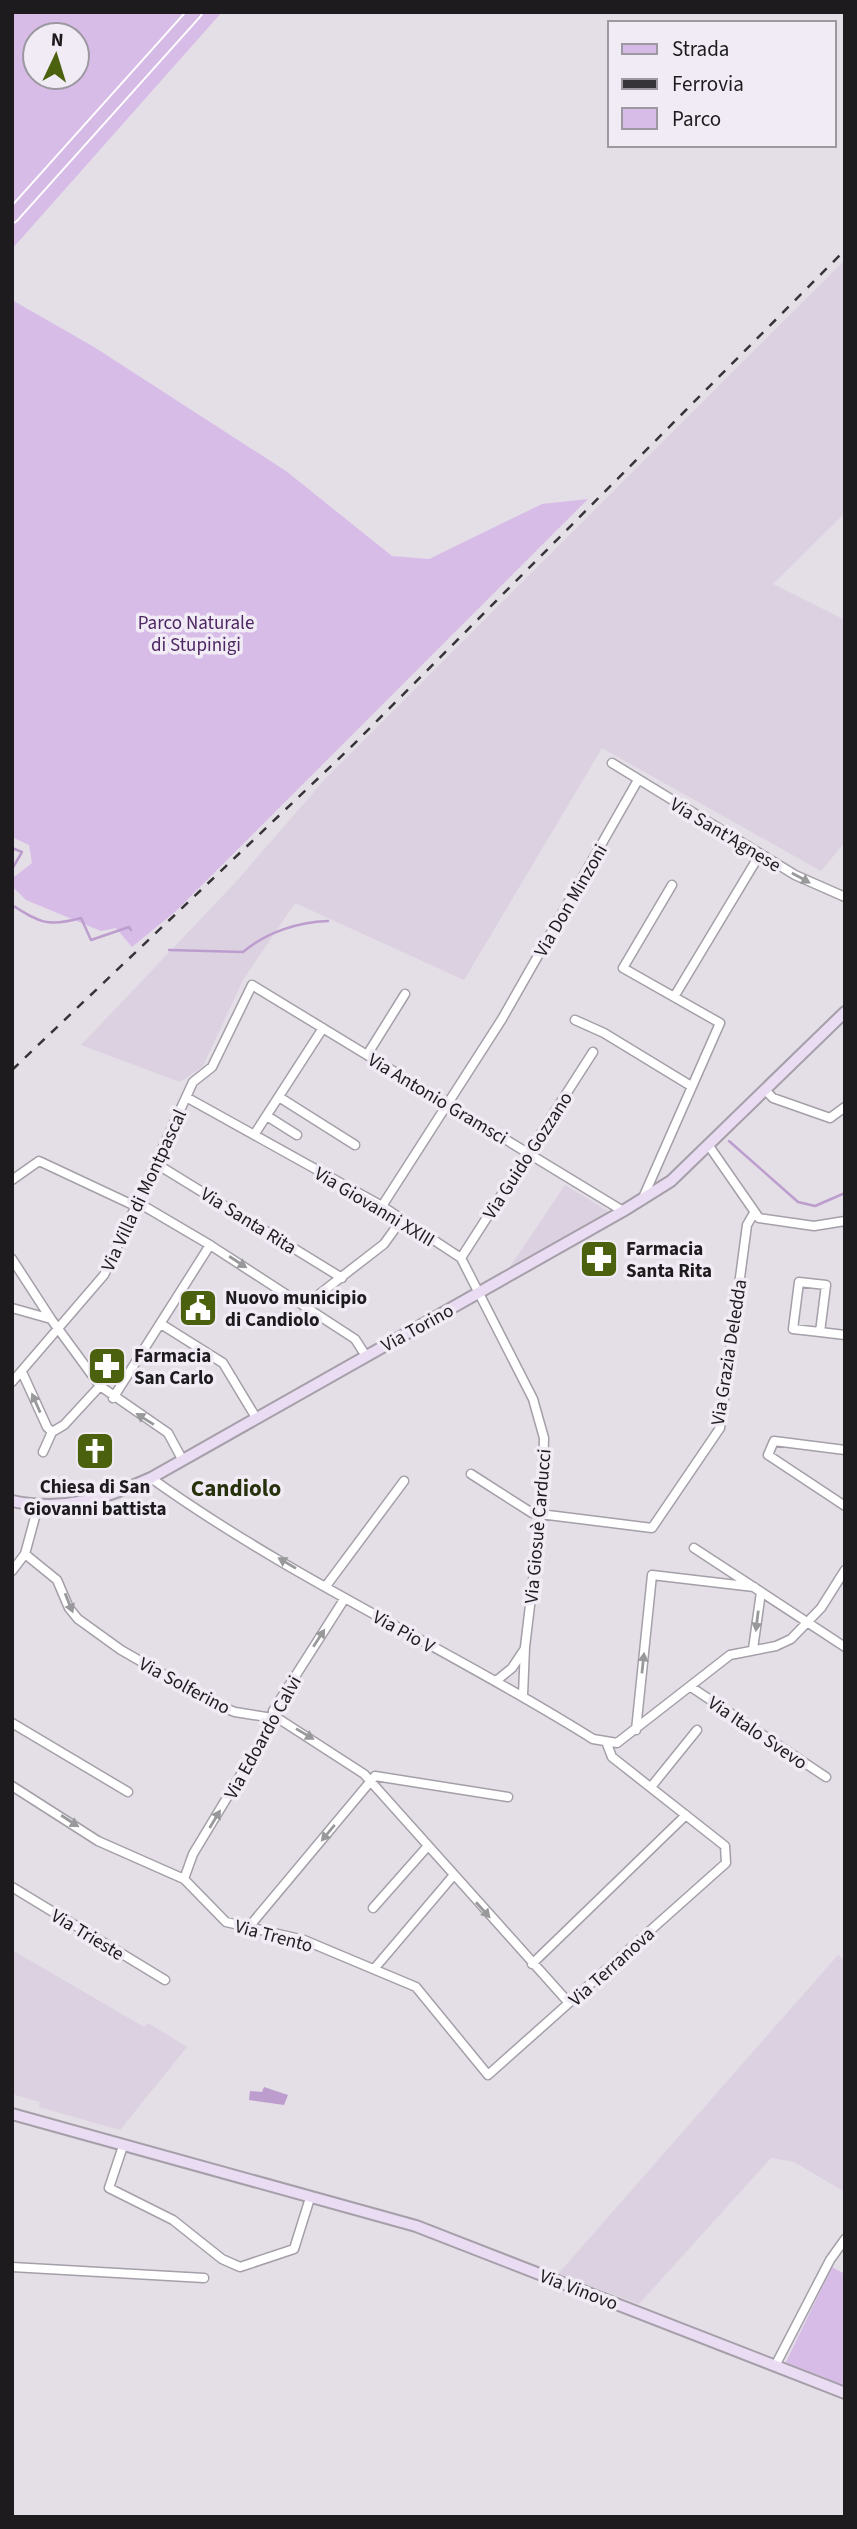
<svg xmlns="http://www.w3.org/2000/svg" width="857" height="2529" viewBox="0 0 857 2529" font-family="'Source Sans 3',sans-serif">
<rect width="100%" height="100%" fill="#e4dee7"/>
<path fill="#dbd1e1" d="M845,260V513L773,584L845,620V842L821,871L602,748L464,980L295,903L243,980L203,1066L180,1082L81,1045L235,883L325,779Z
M565,1185L608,1211L510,1267Z
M12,1950L144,2027L148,2023L187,2047L120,2130L39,2107L40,2102L12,2094Z
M838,1955L845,1960V2192L794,2162L771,2158L639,2304L558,2274Z"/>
<path fill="#d8bce8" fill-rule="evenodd" d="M12,12H222L12,249ZM35,35H77V77H35Z
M12,300L94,347L286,471L392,556L429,559L542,504L588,499L176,911L132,947L116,928L101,931L26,900L13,887L14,877L32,863L29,845L12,837Z
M832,2267L845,2274V2386L785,2364Z"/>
<path fill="#bc9dce" d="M264,2087L288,2095L284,2105L249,2100L250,2091L262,2092Z"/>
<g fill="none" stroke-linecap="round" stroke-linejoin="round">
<path stroke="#bc9dce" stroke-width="2.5" d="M12,848L22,852L12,869
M12,905C40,923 48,927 81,918L91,940L129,927L131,930
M169,950L243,952C267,932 298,922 328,921
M729,1141L798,1202L815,1206L845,1193"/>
<g stroke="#a49fa8" stroke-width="11">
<path id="street" d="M612,763L795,875L845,897
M674,997L760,854
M575,1020L604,1033L691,1086
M367,1055L405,994
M765,1090L773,1098L830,1118L845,1107
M186,1097L382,1206L461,1258L533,1399L544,1438L542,1505L525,1647L523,1695
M279,1097L355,1145
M267,1116L297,1135
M254,1135L323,1028
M709,1146L759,1218L814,1226L845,1221
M155,1163L342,1278
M12,1180L39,1161L135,1206
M642,1200L720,1023L623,968L672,885
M137,1202L210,1245L355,1339L366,1356
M382,1206L502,1019L638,780
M461,1258L593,1052
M12,1259L51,1319
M799,1282L826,1285L820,1332L793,1329Z
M304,1306L384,1244L402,1219
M12,1308L51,1319L100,1386L168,1433L182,1459
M161,1324L223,1363L255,1416
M820,1332L845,1335
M22,1372L47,1427L52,1432
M12,1382L104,1275L193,1082L212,1067L252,985L623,1211
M113,1398L210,1245
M845,1450L774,1441L768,1455L845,1506
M43,1452L52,1432L64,1425L100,1386
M471,1474L532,1513L652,1528L720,1428L747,1225L754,1213
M151,1478C290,1578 448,1648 593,1739L617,1743L730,1655L776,1646L791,1639L821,1608L845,1570
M694,1548L845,1647
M25,1554L57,1580L69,1608L78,1619L121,1650L219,1706L235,1712L279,1719L364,1774L569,2003
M12,1571L25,1554L38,1506
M326,1586L404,1481
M753,1649L761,1592
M496,1681L512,1668L524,1650
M691,1687L826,1777
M12,1723L128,1792
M636,1730L652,1575L754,1587
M12,1786L98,1841L184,1879L226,1922L304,1940L416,1987L488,2075L726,1863L725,1846L612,1757L607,1744
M651,1787L697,1730
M184,1879L193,1854L272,1723L273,1711L345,1598
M12,1887L165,1980
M373,1908L427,1847
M248,1928L375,1776L508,1797
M532,1964L686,1815
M374,1969L453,1876
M123,2146L109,2188L173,2220L222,2259L240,2267L294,2249L310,2198
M12,2267L204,2278
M775,2366L830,2260L845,2239"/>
</g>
<g stroke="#a49fa8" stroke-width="14">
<path id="secondary" d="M12,1501C63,1512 104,1499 151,1478L623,1211L671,1181L845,1012
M12,2114L416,2226L845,2393"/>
</g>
<g stroke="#fff" stroke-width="16">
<path id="primary" d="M12,216L195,12"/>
</g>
<use href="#street" stroke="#fff" stroke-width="8"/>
<use href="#secondary" stroke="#eadcf2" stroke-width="10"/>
<use href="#primary" stroke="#d5bae5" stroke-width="12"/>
<path stroke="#363438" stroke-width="2.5" stroke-dasharray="9 9" stroke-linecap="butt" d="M12,1070L350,748L845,250"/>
</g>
<defs><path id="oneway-solid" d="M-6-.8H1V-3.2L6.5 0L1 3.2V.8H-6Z" transform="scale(1.75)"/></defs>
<g fill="#99989a">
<use href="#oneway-solid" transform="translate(801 878) rotate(29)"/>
<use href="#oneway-solid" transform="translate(238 1262) rotate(33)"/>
<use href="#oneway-solid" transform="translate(36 1403) rotate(-114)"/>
<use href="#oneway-solid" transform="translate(145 1419) rotate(-148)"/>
<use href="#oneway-solid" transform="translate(287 1563) rotate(-149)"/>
<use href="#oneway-solid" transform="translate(69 1603) rotate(68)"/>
<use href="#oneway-solid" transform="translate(757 1621) rotate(97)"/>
<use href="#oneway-solid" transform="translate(319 1638) rotate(-57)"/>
<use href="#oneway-solid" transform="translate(643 1663) rotate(-84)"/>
<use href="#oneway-solid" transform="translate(305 1734) rotate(31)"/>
<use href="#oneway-solid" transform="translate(215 1819) rotate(-59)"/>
<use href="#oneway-solid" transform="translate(70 1821) rotate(33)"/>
<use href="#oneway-solid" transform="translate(328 1833) rotate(130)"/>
<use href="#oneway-solid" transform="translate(483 1910) rotate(48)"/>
</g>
<defs>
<g id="pharmacy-square" transform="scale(2.0125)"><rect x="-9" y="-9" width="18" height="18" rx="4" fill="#4b610d" stroke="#f1ebf5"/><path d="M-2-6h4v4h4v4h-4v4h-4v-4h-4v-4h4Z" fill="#fff"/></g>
<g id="civic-square" transform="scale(2.0125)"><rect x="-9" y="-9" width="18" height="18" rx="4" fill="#4b610d" stroke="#f1ebf5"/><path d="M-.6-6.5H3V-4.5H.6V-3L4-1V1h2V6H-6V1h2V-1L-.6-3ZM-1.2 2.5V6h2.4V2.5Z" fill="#fff"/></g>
<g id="church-square" transform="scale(2.0125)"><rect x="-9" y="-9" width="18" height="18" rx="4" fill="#4b610d" stroke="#f1ebf5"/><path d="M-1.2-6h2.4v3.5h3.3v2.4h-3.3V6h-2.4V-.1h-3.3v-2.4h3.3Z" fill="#fff"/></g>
</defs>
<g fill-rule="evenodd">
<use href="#pharmacy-square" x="599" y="1259"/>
<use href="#civic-square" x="198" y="1308"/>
<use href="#pharmacy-square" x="107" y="1366"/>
<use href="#church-square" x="95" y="1451"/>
</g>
<g text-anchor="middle" stroke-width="7" stroke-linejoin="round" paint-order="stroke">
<g font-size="19" fill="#4e2662" stroke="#f1ebf5">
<text x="196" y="629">Parco Naturale<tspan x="196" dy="22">di Stupinigi</tspan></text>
</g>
<g font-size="19" fill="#1d1b1e" stroke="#f1ebf5">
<text transform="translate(726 834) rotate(31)" y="7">Via Sant'Agnese</text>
<text transform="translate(570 900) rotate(-60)" y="7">Via Don Minzoni</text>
<text transform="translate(438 1098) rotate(31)" y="7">Via Antonio Gramsci</text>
<text transform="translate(527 1155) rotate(-57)" y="7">Via Guido Gozzano</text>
<text transform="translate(143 1190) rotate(-65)" y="7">Via Villa di Montpascal</text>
<text transform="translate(375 1206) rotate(31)" y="7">Via Giovanni XXIII</text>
<text transform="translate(249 1220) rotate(32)" y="7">Via Santa Rita</text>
<text transform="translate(417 1327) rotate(-29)" y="7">Via Torino</text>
<text transform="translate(728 1352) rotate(-81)" y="7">Via Grazia Deledda</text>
<text transform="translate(537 1526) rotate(-85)" y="7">Via Giosuè Carducci</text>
<text transform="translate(404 1631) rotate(29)" y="7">Via Pio V</text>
<text transform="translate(185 1685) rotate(28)" y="7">Via Solferino</text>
<text transform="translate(758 1732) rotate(34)" y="7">Via Italo Svevo</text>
<text transform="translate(262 1737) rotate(-61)" y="7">Via Edoardo Calvi</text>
<text transform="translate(88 1934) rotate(31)" y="7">Via Trieste</text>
<text transform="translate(274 1935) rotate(15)" y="7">Via Trento</text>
<text transform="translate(611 1966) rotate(-42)" y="7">Via Terranova</text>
<text transform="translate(579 2289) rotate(21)" y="7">Via Vinovo</text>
</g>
<g font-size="19" font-weight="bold" fill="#1d1b1e" stroke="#f1ebf5" text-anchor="start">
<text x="626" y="1255">Farmacia<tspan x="626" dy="22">Santa Rita</tspan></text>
<text x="225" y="1304">Nuovo municipio<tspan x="225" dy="22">di Candiolo</tspan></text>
<text x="134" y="1362">Farmacia<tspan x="134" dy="22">San Carlo</tspan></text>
<text x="95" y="1493" text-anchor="middle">Chiesa di San<tspan x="95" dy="22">Giovanni battista</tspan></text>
</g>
<g font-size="23" font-weight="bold" fill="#27320d" stroke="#f1ebf5">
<text x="236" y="1496">Candiolo</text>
</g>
</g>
<rect width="857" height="2529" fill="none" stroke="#1d1b1e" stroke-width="28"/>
<rect x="608" y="21" width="228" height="126" fill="#f1ebf5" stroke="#9c989f" stroke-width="2"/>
<rect x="622" y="44" width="35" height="10" fill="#d5bae5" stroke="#9c989f" stroke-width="2"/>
<text x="672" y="56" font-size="21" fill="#1d1b1e">Strada</text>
<rect x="622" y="79" width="35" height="10" fill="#363438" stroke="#9c989f" stroke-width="2"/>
<text x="672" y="91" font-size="21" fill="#1d1b1e">Ferrovia</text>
<rect x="622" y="108" width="35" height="21" fill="#d8bce8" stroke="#9c989f" stroke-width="2"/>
<text x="672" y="126" font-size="21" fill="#1d1b1e">Parco</text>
<g transform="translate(56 56) rotate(4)"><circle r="33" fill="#f1ebf5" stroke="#9c989f" stroke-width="2"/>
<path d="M0-5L12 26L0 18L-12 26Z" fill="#4b610d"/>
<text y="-10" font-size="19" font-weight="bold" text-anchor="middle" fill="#1d1b1e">N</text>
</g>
</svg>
